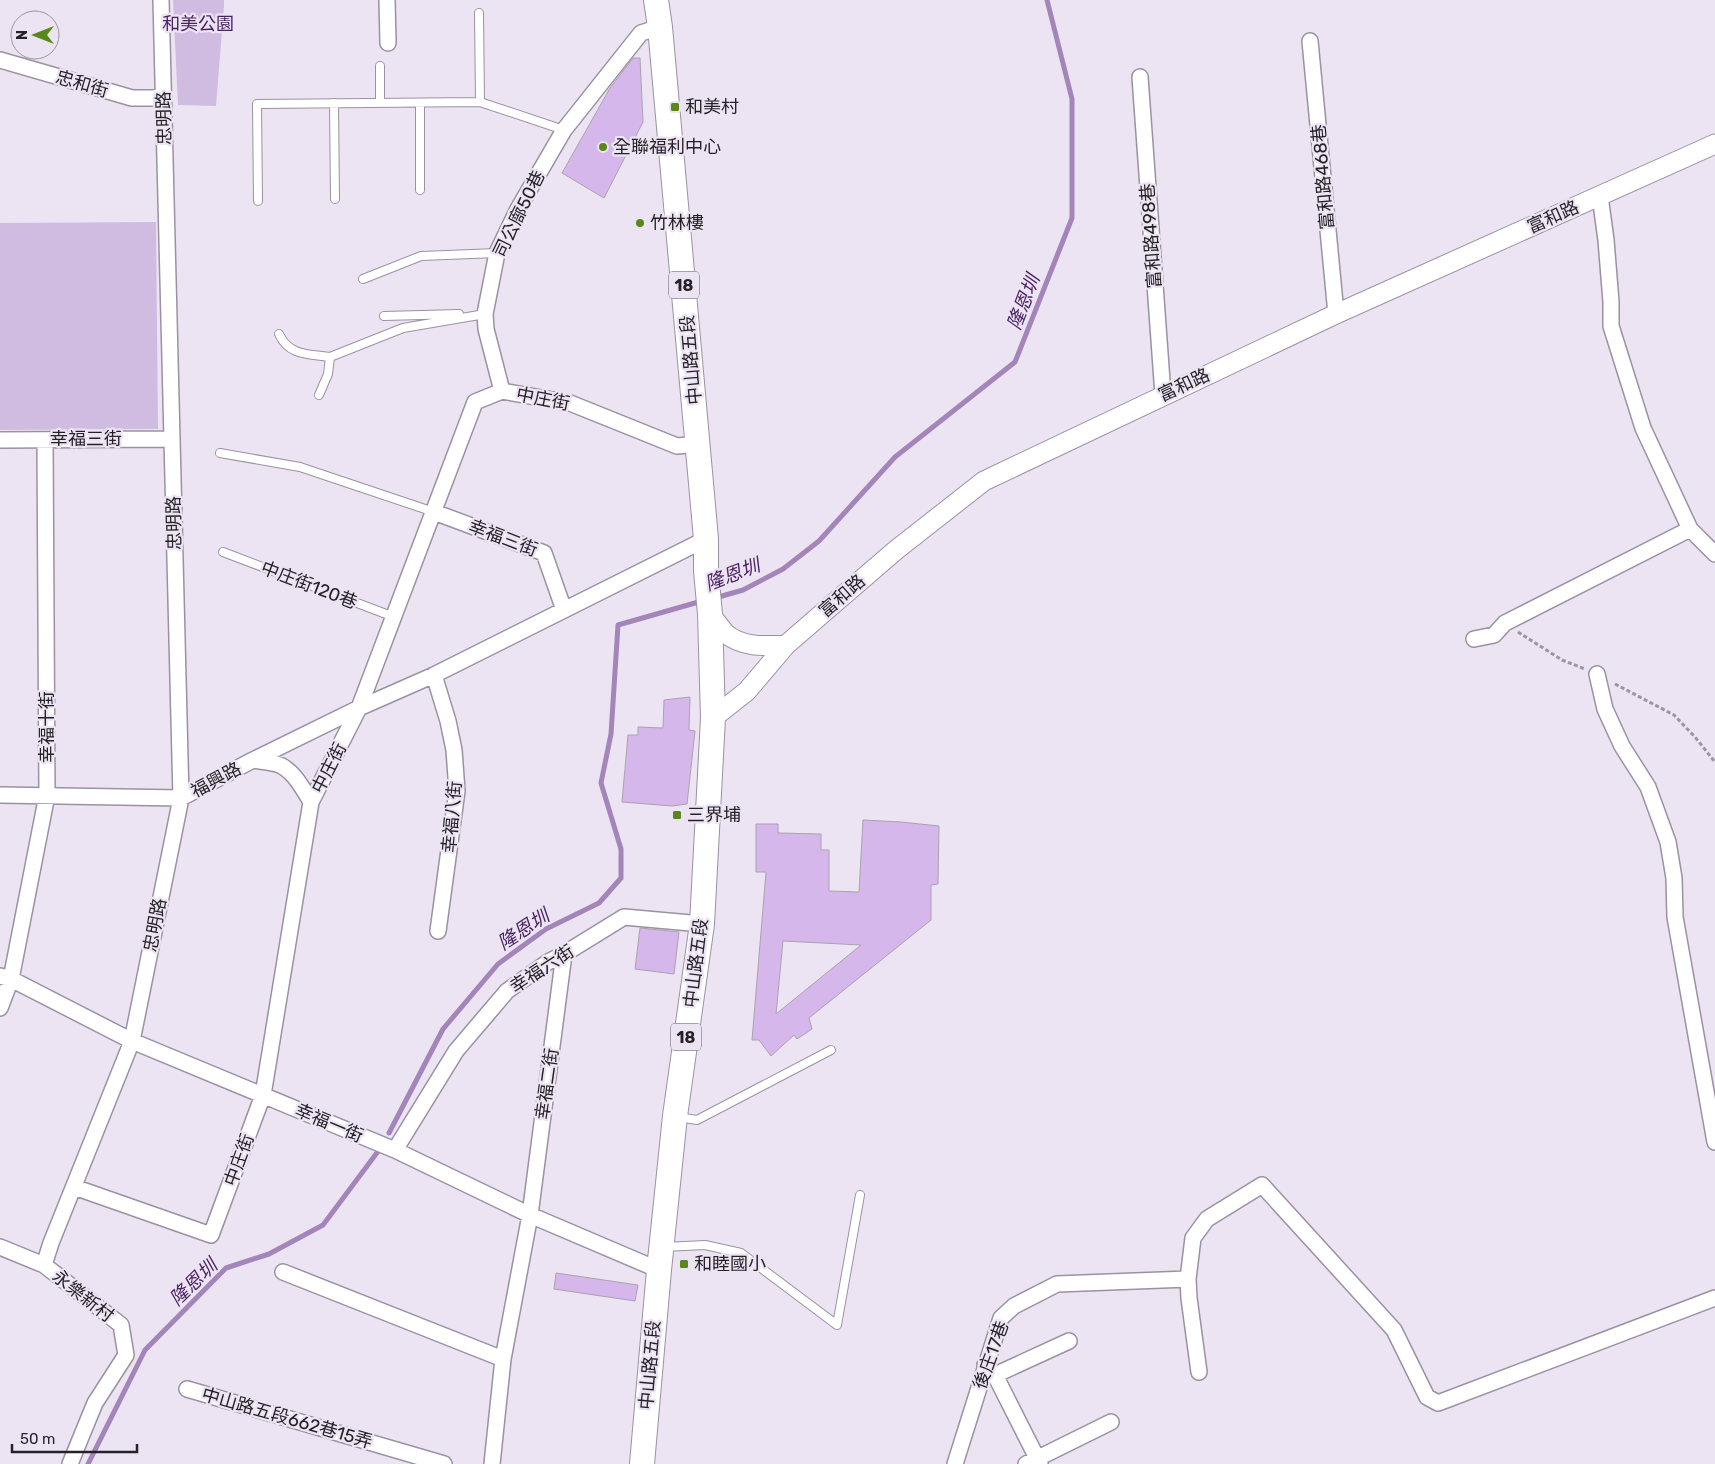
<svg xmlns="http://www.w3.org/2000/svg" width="1715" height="1464" viewBox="0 0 1715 1464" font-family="Rubik,'Noto Sans TC',sans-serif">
<rect width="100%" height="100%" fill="#ece4f3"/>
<path fill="#d1bce1" d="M173,0H224V6L216,106L178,105Z
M156,222L158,429L0,430V223Z"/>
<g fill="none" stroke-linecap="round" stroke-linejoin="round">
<path stroke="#a385b9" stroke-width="5" d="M715,598L743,590L783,569L819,541L895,457L1015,362L1072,218V99L1047,0
M389,1133L443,1029L498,964L546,929L599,903L621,878V849L601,783L611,734L618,625L702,601
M88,1464L145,1350L226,1268L269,1254L323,1225L382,1146"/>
</g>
<path fill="#d6b7ec" stroke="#aaa2b0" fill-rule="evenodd" d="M633,58H640L643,122L604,198L562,173L610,88Z
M690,697L689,730L695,731L687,804L672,806L622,802L628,735H638V727L663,728L664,700Z
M863,820L901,822L939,826L938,884L931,885V920L809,1018L812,1029L797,1039L794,1035L771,1056L759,1040H752L766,872H756V824H778V833L821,834V850H829V891L859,892ZM783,941L861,945L776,1014Z
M640,928L679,932L674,974L635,969Z
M556,1273L638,1285L635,1301L554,1289Z"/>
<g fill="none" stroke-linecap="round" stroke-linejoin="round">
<g stroke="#9a92a0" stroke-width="10">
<path id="service" d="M479,13L480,102
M380,66V103
M334,103L335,199
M420,103V190
M258,201L257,104L480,102L564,130
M363,279L421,256L497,253
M384,316L459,314
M279,334C289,356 309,354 330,357
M319,395L328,374L330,357L403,328L485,314
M220,453L300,467L434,512
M223,552L394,617
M678,1117L697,1120L831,1050
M664,1247L705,1245L741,1253L837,1325L860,1195"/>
</g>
<g stroke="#9a92a0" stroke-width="18">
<path id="minor" d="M387,0L388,43
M1310,41L1336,314
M0,60L132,98H154L164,94
M1140,77L1163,395
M1600,196L1606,240L1611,302V326L1643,428L1690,529L1715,554
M502,391L486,329L485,314L497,253L518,209L564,130L641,33L660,27
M0,440L172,439
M434,512L544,553L564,610
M1474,639L1494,635L1505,623L1690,529
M1597,674L1605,709L1622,746L1648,787L1668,842L1674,878L1675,917L1715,1142
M434,675L448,721L454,750L457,791L438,931
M253,760C261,761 269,762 277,764C293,769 303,789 311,802
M0,795L181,798L253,760L359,708L434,675L706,539
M0,976L11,979L132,1041L395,1150L530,1215L659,1270
M0,1008L11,979L47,795L45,440
M395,1150L456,1051L507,991L548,962L564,954L624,917L702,924
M74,1187L211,1235L263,1095L311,802L359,708L475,402L502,391L570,403L677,446L699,444
M0,1247L44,1265L51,1243L132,1041L181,798L161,0
M44,1265L121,1325L126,1355L95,1403L70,1464
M283,1272L503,1359
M985,1365L995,1375L1040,1464
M1199,1372L1189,1298L1188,1279L1193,1238L1207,1219L1262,1185L1394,1330L1427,1397L1438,1403L1715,1298
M995,1375L1069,1341
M187,1389L444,1464
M492,1464L503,1359L530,1215L564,954
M955,1464L1001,1318L1014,1306L1057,1284L1188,1279
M1026,1464L1111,1422"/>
</g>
<g stroke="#9a92a0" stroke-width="21">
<path id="tertiary" d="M710,614C715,620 720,627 725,633C742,648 766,646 786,645
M713,718L747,691L786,645L824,612L896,550L984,481L1336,314L1715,144"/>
</g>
<g stroke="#9a92a0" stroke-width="26">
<path id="primary" d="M642,1464L659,1270L675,1116L702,924L713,718L710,614L706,571V539L660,27L656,0"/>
</g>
<path stroke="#9b95a0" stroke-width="3" stroke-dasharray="4 2.5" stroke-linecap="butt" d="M1518,632L1562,660L1585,669
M1615,684L1674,715L1695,737L1715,762"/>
<use href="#service" stroke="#fff" stroke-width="8"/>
<use href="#minor" stroke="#fff" stroke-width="15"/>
<use href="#tertiary" stroke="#fff" stroke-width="19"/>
<use href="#primary" stroke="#fff" stroke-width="24"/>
</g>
<g fill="#598719" stroke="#ece4f3" stroke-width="2">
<rect x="670" y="102" width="10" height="10" rx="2.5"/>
<circle cx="603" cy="147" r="5"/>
<circle cx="640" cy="223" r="5"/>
<rect x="672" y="810" width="10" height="10" rx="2.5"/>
<rect x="679" y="1259" width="10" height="10" rx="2.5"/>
</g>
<g text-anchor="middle" stroke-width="4.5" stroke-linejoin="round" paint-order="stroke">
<g fill="#ece4f3" stroke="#615c64" stroke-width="1">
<rect x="669" y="271.5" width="30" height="27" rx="4"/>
<rect x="671" y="1023.5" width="30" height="27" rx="4"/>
</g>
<g font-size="16" font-weight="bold" fill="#252227">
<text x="684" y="291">18</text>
<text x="686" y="1043">18</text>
</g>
<g font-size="18" fill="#4a2261" stroke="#ece4f3">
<text x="198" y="30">和美公園</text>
</g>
<g font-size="18" fill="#252227" stroke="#ece4f3">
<text transform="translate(82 84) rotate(16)" y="6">忠和街</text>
<text transform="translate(164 118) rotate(-91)" y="6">忠明路</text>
<text transform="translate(1323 177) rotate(-95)" y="6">富和路468巷</text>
<text transform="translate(519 214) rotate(-64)" y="6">司公廍50巷</text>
<text transform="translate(1553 217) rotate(-24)" y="6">富和路</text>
<text transform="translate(1151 236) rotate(-94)" y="6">富和路498巷</text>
<text transform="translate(691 360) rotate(-95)" y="6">中山路五段</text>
<text transform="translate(1184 385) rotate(-25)" y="6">富和路</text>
<text transform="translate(543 399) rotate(11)" y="6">中庄街</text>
<text x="86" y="445">幸福三街</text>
<text transform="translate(174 523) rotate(-91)" y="6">忠明路</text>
<text transform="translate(503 538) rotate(21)" y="6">幸福三街</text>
<text transform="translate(309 585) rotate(21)" y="6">中庄街120巷</text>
<text transform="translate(842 596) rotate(-41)" y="6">富和路</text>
<text transform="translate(47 727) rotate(-90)" y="6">幸福十街</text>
<text transform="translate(329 768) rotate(-63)" y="6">中庄街</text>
<text transform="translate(216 780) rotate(-28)" y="6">福興路</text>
<text transform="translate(452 817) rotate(-85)" y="6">幸福八街</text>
<text transform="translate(155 925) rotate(-79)" y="6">忠明路</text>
<text transform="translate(696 963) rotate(-83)" y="6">中山路五段</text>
<text transform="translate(542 969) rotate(-33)" y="6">幸福六街</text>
<text transform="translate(547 1084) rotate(-82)" y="6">幸福二街</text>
<text transform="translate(329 1123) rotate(23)" y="6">幸福一街</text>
<text transform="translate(239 1160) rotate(-70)" y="6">中庄街</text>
<text transform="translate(83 1296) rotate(38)" y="6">永樂新村</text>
<text transform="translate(991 1355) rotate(-70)" y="6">後庄17巷</text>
<text transform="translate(650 1365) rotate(-85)" y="6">中山路五段</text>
<text transform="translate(287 1418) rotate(16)" y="6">中山路五段662巷15弄</text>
</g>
<g font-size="18" fill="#252227" stroke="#ece4f3" text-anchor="start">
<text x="685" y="113">和美村</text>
<text x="613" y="153">全聯福利中心</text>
<text x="650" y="229">竹林樓</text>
<text x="687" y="821">三界埔</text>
<text x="694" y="1270">和睦國小</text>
</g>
<g font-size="19" font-style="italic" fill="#4a2362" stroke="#ece4f3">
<text transform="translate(1023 302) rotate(-69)" y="7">隆恩圳</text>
<text transform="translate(732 574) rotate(-21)" y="7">隆恩圳</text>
<text transform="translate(523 929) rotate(-33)" y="7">隆恩圳</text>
<text transform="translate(193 1282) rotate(-44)" y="7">隆恩圳</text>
</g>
</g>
<g transform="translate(35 35) rotate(270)"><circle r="24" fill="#ece4f3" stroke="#9c96a1"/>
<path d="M0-4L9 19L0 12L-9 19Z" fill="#598719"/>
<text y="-8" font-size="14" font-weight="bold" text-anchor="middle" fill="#252227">N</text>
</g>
<path d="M12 1444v8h125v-8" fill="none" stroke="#252227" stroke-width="2.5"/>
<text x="20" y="1444" font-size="15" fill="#252227" stroke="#ece4f3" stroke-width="4" paint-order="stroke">50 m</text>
</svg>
